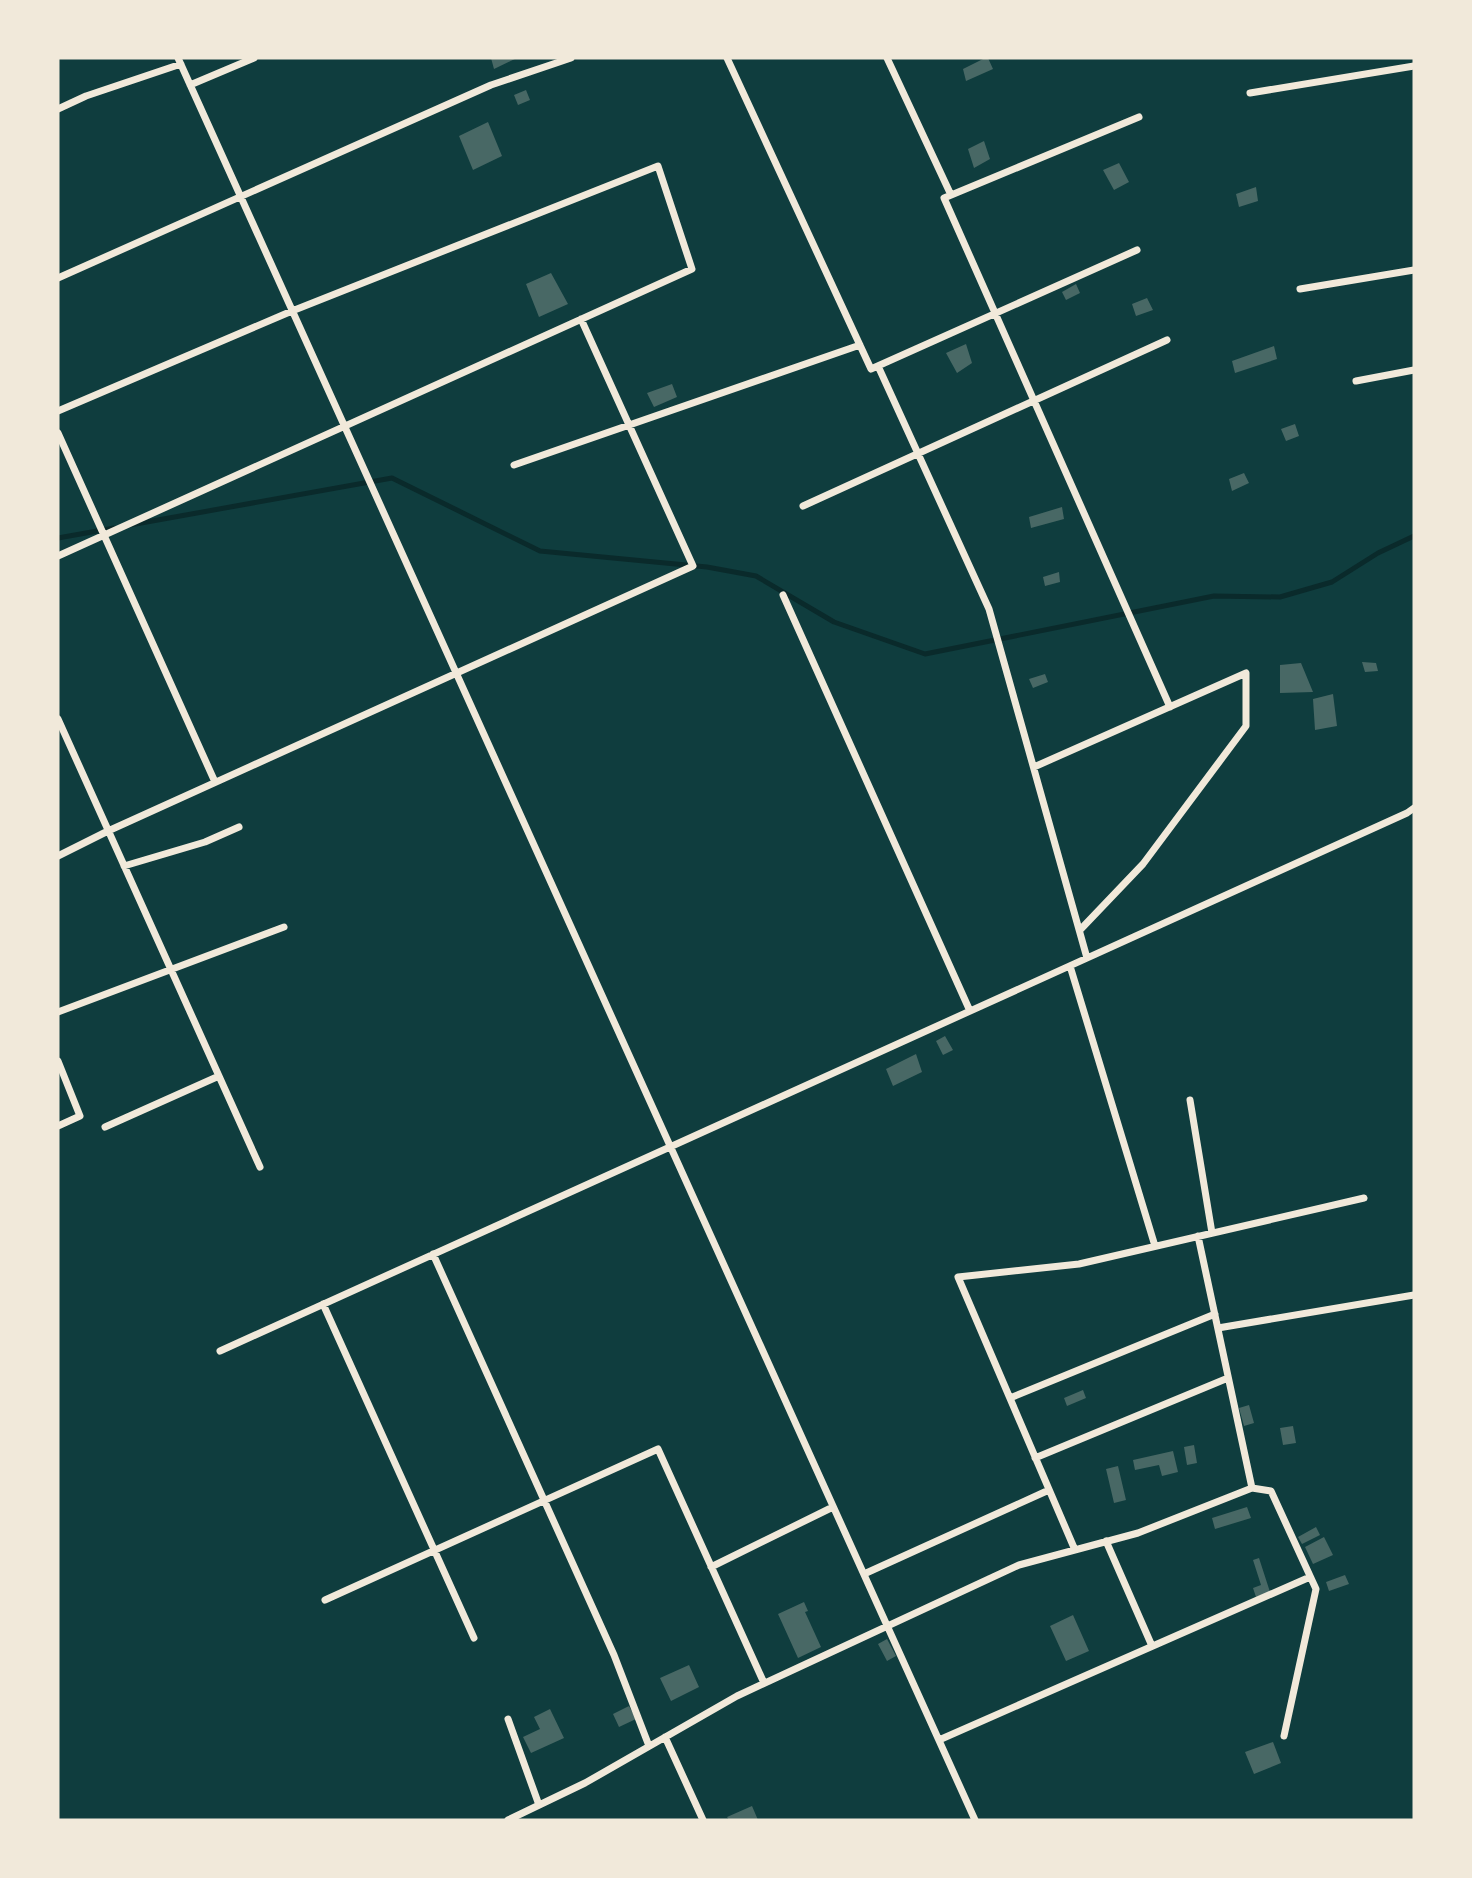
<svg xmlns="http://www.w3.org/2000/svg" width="1472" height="1878" viewBox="0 0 1472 1878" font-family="'Fira Sans Condensed',sans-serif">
<rect width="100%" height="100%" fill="#0f3d3e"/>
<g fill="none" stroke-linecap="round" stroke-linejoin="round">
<path stroke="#0a2a2b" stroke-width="5" d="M130,525L392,478L540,551L707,567L756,576L834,622L925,654L1214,596L1280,597L1332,582L1378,553L1414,536
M58,538L114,528"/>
</g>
<path fill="#486865" d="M491,58H517L494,69Z
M985,58H988L993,69L966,81L963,69Z
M526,90L530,100L518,105L514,95Z
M488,122L502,156L473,170L459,136Z
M984,141L990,159L974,168L968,149Z
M1119,163L1129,182L1114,190L1103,170Z
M1256,187L1258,201L1239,207L1236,194Z
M551,273L568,304L539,317L526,284Z
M1076,284L1080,293L1066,300L1062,292Z
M1147,298L1153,310L1136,316L1132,304Z
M966,344L972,363L957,373L946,353Z
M1274,346L1277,359L1235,373L1232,361Z
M672,384L677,397L654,407L647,393Z
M1295,424L1299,436L1286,441L1281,429Z
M1244,473L1249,483L1232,491L1229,479Z
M1062,507L1064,519L1031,528L1029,517Z
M1059,572L1060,582L1045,586L1043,577Z
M1362,662L1376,663L1378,671L1365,672Z
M1301,663L1313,692L1280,693V665Z
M1045,674L1048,682L1033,688L1029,679Z
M1333,694L1337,726L1315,730L1313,699Z
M945,1036L953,1050L943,1055L936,1041Z
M916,1054L922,1072L893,1086L886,1069Z
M1083,1390L1086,1398L1067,1406L1064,1398Z
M1249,1405L1254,1423L1244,1426L1239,1408Z
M1293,1426L1296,1443L1283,1445L1280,1428Z
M1194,1445L1197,1463L1187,1465L1184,1447Z
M1173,1451L1178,1472L1162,1476L1159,1465L1135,1470L1133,1460Z
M1118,1466L1126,1500L1114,1503L1106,1469Z
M1247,1507L1251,1518L1215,1529L1212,1518Z
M1316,1527L1320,1535L1302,1544L1298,1537Z
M1324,1537L1333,1555L1313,1564L1305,1547Z
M1259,1558L1270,1592L1256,1597L1253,1588L1261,1585L1253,1560Z
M1345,1575L1349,1584L1329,1591L1326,1582Z
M804,1602L808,1611L805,1612L821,1647L798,1658L778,1614Z
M1073,1615L1089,1651L1066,1661L1050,1626Z
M887,1639L896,1656L887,1661L878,1644Z
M689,1665L699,1687L671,1701L660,1678Z
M629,1706L636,1719L619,1727L613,1714Z
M550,1709L564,1738L531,1753L523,1737L540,1729L534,1717Z
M1273,1742L1281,1763L1254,1774L1245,1752Z
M752,1806L758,1820H729L727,1817Z"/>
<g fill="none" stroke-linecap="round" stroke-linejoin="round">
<path stroke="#f1e9da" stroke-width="7" d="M178,58L975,1820
M727,58L871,369L1137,250
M887,58L951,195
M190,85L254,58
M1250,93L1414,66
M58,109L86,96L181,64
M1139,117L944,198L1170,707
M58,278L491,85L571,58
M1300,289L1414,270
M878,366L989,609L1087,958
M1356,381L1414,370
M58,411L292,311L658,166L692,269L58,556
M58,433L215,782
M514,465L860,345
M803,506L1167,340
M783,595L970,1011
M58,719L260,1167
M1034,767L1246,673V726L1143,864L1080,930
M58,856L108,831L693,566L581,319
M124,866L205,842L239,827
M1070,966L1155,1246
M58,1012L284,927
M58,1061L80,1116L58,1126
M1190,1100L1212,1233
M105,1127L219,1076
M1198,1236L1252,1488
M433,1254L614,1655L649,1746
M323,1304L474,1638
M1218,1328L1414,1295
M220,1351L1407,813L1414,808
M1010,1398L1215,1314
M1035,1458L1228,1378
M1106,1541L1152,1646
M1075,1550L958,1277L1079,1264L1364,1198
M711,1567L833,1507
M864,1574L1049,1490
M325,1600L658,1449L764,1683
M508,1719L539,1805
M665,1737L703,1820
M939,1740L1310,1577
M508,1820L585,1783L737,1696L1019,1565L1138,1533L1252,1488L1271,1491L1316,1589L1284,1736"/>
</g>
<rect width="1472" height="1878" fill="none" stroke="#f1e9da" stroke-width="119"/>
</svg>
